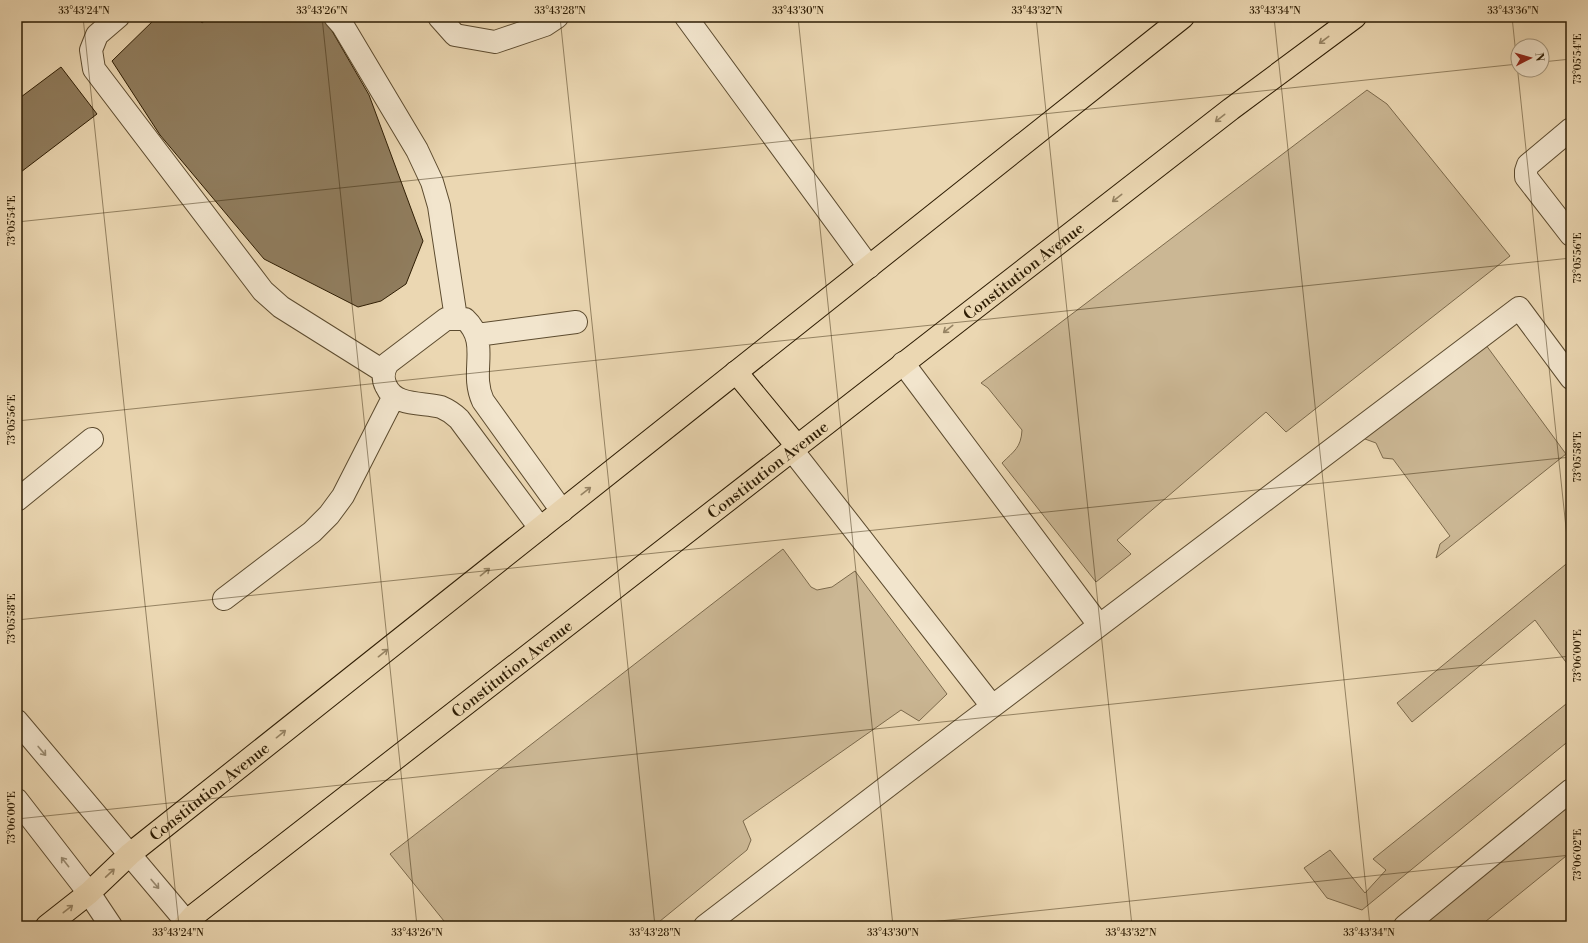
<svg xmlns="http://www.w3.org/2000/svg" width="1588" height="943" viewBox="0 0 1588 943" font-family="'Libre Bodoni',serif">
<rect width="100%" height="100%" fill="#ebd7b2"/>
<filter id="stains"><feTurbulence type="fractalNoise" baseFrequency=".005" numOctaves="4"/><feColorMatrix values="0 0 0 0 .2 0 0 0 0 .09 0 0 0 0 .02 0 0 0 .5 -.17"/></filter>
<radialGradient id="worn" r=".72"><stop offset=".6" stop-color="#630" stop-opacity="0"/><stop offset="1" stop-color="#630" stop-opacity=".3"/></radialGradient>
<path fill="#cbb794" stroke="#7c6a4c" d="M1367,90L1387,104L1510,256L1286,432L1266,412L1117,540L1131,554L1096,582L1002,463C1014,451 1021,448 1022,430L988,388L981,383Z
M1483,341L1566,454L1436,558L1440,544L1450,536L1393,459L1383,458L1376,443L1365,439L1360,435Z
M783,549L811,587L817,590L832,587L855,571L947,694L919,721L901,710L743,821L751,840L747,850L654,926H448L390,854Z
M1571,560V669L1535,620L1412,722L1397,703Z
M1571,700V739L1362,910L1327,898L1304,868L1330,850L1365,893L1386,870L1373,859Z
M1571,796V815L1567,819L1571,825V852L1480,926H1423L1418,921Z"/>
<path fill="#907d5e" stroke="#2d1c03" d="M157,17H197L202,23L209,17H324L369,95L423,241L406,284L381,301L358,307L264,259L160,135L112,61Z
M61,67L97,114L17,175V100Z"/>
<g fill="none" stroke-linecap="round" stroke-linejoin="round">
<g stroke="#5c4b2f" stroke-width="24">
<path id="minor" d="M118,17L97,35L91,50L94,69L263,291L281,307L383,371
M335,17L343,26L417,150L432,182L439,206L456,318
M439,17L455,35L495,42L545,25L557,17
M686,17L869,267
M1571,129L1528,165L1526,171V177L1571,235
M477,335L576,322
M903,363L1099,625
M792,450L992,706
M17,500L92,439
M540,528L459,419C454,414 448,410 441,407C424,402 395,407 386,386C382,378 383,371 388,363L446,319H465C491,343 469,371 483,401L562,511
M224,599L312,532L329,515L343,496L394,396
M17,721L190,926
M17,800L89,893L111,926
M705,926L969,724L1519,308L1571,378
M1405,926L1571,790"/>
</g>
<g stroke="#2d1c03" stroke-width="24">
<g id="major">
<path d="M736,372L797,446"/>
<path id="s1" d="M47,926L89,893L130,854L1183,17"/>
<path id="s2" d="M184,926L193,916L1231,109L1355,17"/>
</g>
</g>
<use href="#minor" stroke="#f2e5cd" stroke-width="22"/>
<use href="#major" stroke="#ebd7b2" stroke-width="22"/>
</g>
<defs><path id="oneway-shaft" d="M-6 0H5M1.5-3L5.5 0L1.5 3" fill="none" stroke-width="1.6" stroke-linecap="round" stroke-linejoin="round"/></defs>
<g stroke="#968363">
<use href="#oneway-shaft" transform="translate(1324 40) rotate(143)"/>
<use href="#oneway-shaft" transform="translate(1220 118) rotate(142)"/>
<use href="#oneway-shaft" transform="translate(1117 198) rotate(142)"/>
<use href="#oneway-shaft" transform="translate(948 329) rotate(142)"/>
<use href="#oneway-shaft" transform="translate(586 491) rotate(-38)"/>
<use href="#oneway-shaft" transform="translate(485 572) rotate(-39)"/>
<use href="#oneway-shaft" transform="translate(383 653) rotate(-39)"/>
<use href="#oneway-shaft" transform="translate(281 734) rotate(-39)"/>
<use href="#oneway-shaft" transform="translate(110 873) rotate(-43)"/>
<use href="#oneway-shaft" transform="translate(68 909) rotate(-38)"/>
</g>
<g stroke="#998b72">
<use href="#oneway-shaft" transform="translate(42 751) rotate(50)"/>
<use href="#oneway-shaft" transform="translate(65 862) rotate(-128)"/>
<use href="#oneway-shaft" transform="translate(155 884) rotate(50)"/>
</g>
<path fill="none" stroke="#2d1c03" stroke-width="1" stroke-opacity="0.45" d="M83,17L179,926M322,17L417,926M560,17L655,926M798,17L893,926M1036,17L1132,926M1274,17L1370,926M1512,17L1571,575M17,23L73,17M1542,62L1571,59M17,222L1518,64M17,421L1571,258M17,620L1571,457M17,819L1571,656M892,926L1571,855"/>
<g text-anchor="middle" stroke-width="3" stroke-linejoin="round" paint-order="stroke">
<g font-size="16" fill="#2d1c03" stroke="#f2e5cd">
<text dy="6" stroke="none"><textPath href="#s2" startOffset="1065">Constitution Avenue</textPath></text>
<text dy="6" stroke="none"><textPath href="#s2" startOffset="741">Constitution Avenue</textPath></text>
<text dy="6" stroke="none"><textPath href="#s2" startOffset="417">Constitution Avenue</textPath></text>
<text dy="6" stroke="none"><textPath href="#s1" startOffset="211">Constitution Avenue</textPath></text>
</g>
</g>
<rect width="1588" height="943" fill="none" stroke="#ebd7b2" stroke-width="44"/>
<g transform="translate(1530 58) rotate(84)"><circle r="19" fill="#f2e5cd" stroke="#a3957c"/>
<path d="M0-3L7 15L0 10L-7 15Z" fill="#8f2418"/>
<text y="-6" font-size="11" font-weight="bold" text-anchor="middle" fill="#2d1c03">N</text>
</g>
<rect x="22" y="22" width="1544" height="899" fill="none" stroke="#2d1c03" stroke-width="1.5"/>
<g font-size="10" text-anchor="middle" fill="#2d1c03">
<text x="84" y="14">33°43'24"N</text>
<text x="322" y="14">33°43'26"N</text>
<text x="560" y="14">33°43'28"N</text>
<text x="798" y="14">33°43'30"N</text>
<text x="1037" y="14">33°43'32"N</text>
<text x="1275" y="14">33°43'34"N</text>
<text x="1513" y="14">33°43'36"N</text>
<text transform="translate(1577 59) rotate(-90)" y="4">73°05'54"E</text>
<text transform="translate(11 221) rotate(-90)" y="4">73°05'54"E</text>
<text transform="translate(1577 258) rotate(-90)" y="4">73°05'56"E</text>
<text transform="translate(11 420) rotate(-90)" y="4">73°05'56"E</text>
<text transform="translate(1577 457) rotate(-90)" y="4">73°05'58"E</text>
<text transform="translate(11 619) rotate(-90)" y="4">73°05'58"E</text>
<text transform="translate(1577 656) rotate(-90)" y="4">73°06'00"E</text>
<text transform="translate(11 818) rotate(-90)" y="4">73°06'00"E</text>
<text transform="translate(1577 855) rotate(-90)" y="4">73°06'02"E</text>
<text x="178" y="936">33°43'24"N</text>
<text x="417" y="936">33°43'26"N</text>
<text x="655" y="936">33°43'28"N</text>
<text x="893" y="936">33°43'30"N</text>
<text x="1131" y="936">33°43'32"N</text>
<text x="1369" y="936">33°43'34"N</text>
</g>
<rect width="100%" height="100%" filter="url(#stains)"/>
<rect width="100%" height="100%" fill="url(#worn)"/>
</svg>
